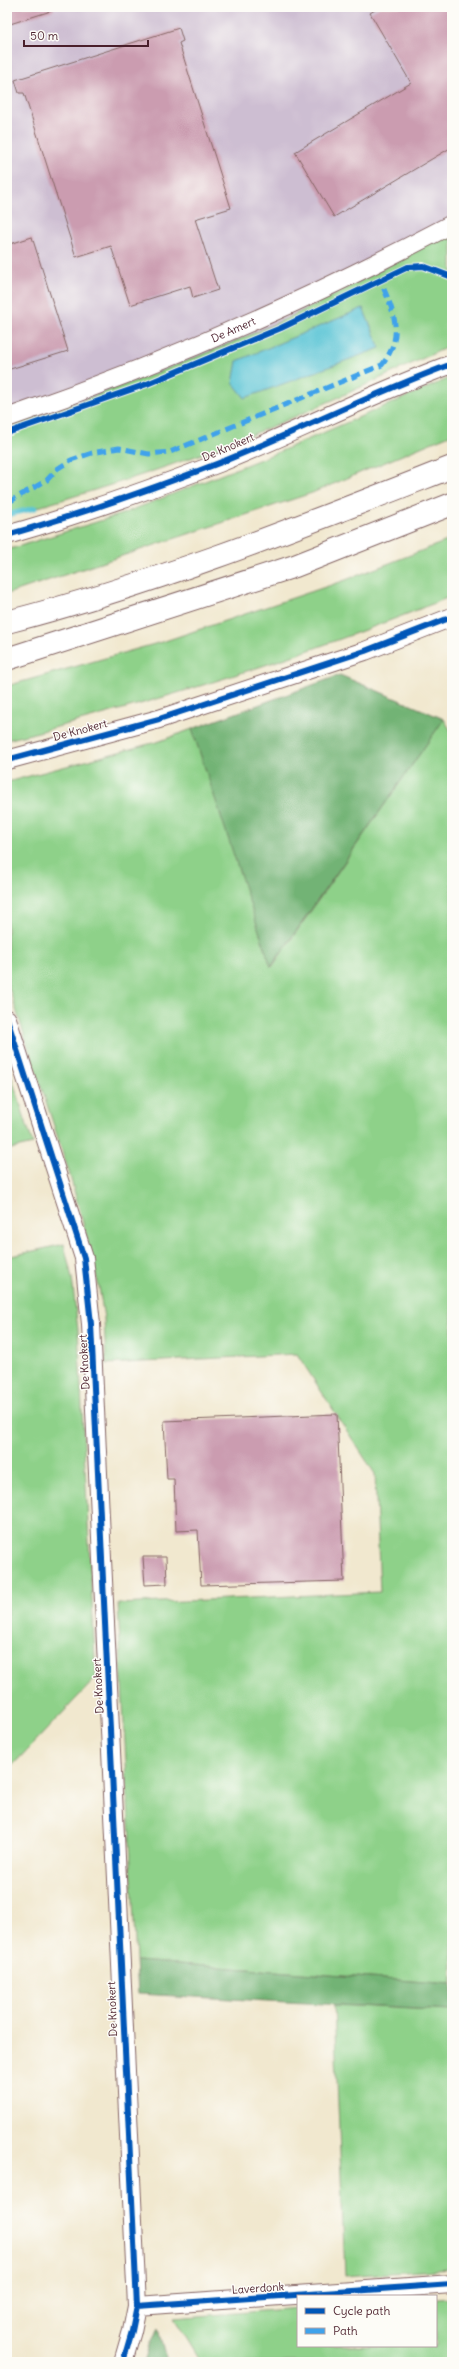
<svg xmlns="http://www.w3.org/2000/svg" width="459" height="2369" viewBox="0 0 459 2369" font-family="Delius,sans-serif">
<rect width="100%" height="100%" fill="#fdfcf7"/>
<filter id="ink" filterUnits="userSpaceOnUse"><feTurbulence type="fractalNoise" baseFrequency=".025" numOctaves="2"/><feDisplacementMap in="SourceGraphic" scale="8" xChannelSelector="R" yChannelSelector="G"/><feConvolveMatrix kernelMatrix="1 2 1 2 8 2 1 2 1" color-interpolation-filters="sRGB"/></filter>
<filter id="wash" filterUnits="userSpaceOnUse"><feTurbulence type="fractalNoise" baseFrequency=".012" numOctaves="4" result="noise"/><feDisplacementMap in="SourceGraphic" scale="16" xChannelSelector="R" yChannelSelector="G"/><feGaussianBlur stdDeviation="0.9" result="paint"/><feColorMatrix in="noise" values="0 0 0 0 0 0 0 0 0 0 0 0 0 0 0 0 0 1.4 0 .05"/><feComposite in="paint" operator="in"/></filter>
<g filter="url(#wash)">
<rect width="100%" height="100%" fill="#f1e8cf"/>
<path fill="#cdbed2" d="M7,7H452V245L7,458Z"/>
<path fill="#8ed189" stroke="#6c785a" d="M452,230V345C378,379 304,415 228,444C156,472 81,495 7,516V426C92,398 177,366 259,331C325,302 389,265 452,230Z
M452,377V434L312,493L7,594V550L122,514L281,451Z
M452,539V596C308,655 158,702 7,740V686L165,641L343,581Z
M444,719L452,733V1984L136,1961L118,1604L380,1592L375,1474L297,1354L106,1364L104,1318L99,1287L86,1234L69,1172L7,982V782L160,741L192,729L272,967Z
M7,1063L33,1144L7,1150Z
M64,1244L72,1278L78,1330L96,1678L7,1771V1257Z
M334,2005L452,2011V2269L345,2276Z
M452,2298V2362H201L174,2318L298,2308V2346H436V2299Z"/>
<path fill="#72b375" stroke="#5e6950" d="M340,675L444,719L271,967L192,729Z
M136,1961L452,1984V2011L138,1994Z
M158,2329L167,2362H144L149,2345Z"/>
<path fill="#5bc5d6" stroke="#527280" d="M363,308L380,348L245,398L233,383L237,361Z"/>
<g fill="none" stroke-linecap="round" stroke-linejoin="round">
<path stroke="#5bc5d6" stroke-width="5" d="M7,515L35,508"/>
</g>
<g id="blocks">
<path fill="#cb9cb0" d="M7,7H54V10L7,25Z
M380,7H452V147L334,217L295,152L411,83L370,13Z
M179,28L183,41L179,43L231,208L195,219L218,290L193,298L190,286L130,305L111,246L76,257L24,93H19L15,80Z
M32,237L68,351L7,370V245Z
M337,1414L344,1581L201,1585L198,1530L176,1531L174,1479H167L164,1421Z
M143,1557H166L167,1584L145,1585Z"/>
</g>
</g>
<g filter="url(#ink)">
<use href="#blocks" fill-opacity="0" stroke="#846564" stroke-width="1"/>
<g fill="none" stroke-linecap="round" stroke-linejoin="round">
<g stroke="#846564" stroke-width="20">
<g id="street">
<path id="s1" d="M7,418C160,365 309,300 452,224"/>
<path d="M7,535C78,515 149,490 219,463C297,432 372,393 452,364"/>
<path d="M7,760L159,719L365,651L452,617"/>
<path d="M7,1019L84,1258L91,1324L137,2306L132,2331L123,2362"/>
<path d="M137,2306L452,2284"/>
</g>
</g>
<g stroke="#846564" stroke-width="24">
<path id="highway" d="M7,622C159,583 306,524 452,467
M7,659L295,566L452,504"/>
</g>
<use href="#street" stroke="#fff" stroke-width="18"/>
<use href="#highway" stroke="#fff" stroke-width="22"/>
<path stroke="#40a2eb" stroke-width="5" stroke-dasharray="10 5" stroke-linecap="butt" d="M7,503L47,480L57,469L71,460L92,453L119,448L149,454L170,452L382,365C405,335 394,312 380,280"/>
<g stroke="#fdfcf7" stroke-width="8">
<path id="cycleway" d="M7,433L147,384L281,328L408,267L423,266L452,277
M7,535C78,515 149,490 219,463C297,432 372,393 452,364
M7,760L159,719L365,651L452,617
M7,1019L84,1258L91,1324L137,2306L132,2331L123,2362
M137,2306L452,2284"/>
</g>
<use href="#cycleway" stroke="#0057b8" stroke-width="6"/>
</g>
</g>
<g text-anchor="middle" stroke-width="3" stroke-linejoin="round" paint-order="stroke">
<g font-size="11" fill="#4a1f2b" stroke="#fdfcf7">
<text dy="4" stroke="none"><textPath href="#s1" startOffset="243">De Amert</textPath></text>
<text transform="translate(228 447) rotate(-23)" y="4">De Knokert</text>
<text transform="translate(80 730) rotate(-15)" y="4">De Knokert</text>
<text transform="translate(84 1362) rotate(-93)" y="4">De Knokert</text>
<text transform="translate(98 1686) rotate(-93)" y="4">De Knokert</text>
<text transform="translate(112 2009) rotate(-92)" y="4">De Knokert</text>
<text transform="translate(258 2288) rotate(-4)" y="4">Laverdonk</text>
</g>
</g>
<rect width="459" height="2369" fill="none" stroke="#fdfcf7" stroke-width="24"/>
<rect x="297" y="2295" width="140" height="52" fill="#fdfcf7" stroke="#b5a4a5"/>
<rect x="305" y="2308" width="20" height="6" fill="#0057b8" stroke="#b5a4a5"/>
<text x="333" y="2315" font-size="12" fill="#4a1f2b">Cycle path</text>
<rect x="305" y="2328" width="20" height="6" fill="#40a2eb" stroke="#b5a4a5"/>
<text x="333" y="2335" font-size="12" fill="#4a1f2b">Path</text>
<path d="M24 40v6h124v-6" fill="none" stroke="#4a1f2b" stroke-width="2"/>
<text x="30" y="40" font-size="12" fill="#4a1f2b" stroke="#fdfcf7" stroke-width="3" paint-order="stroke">50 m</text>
</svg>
